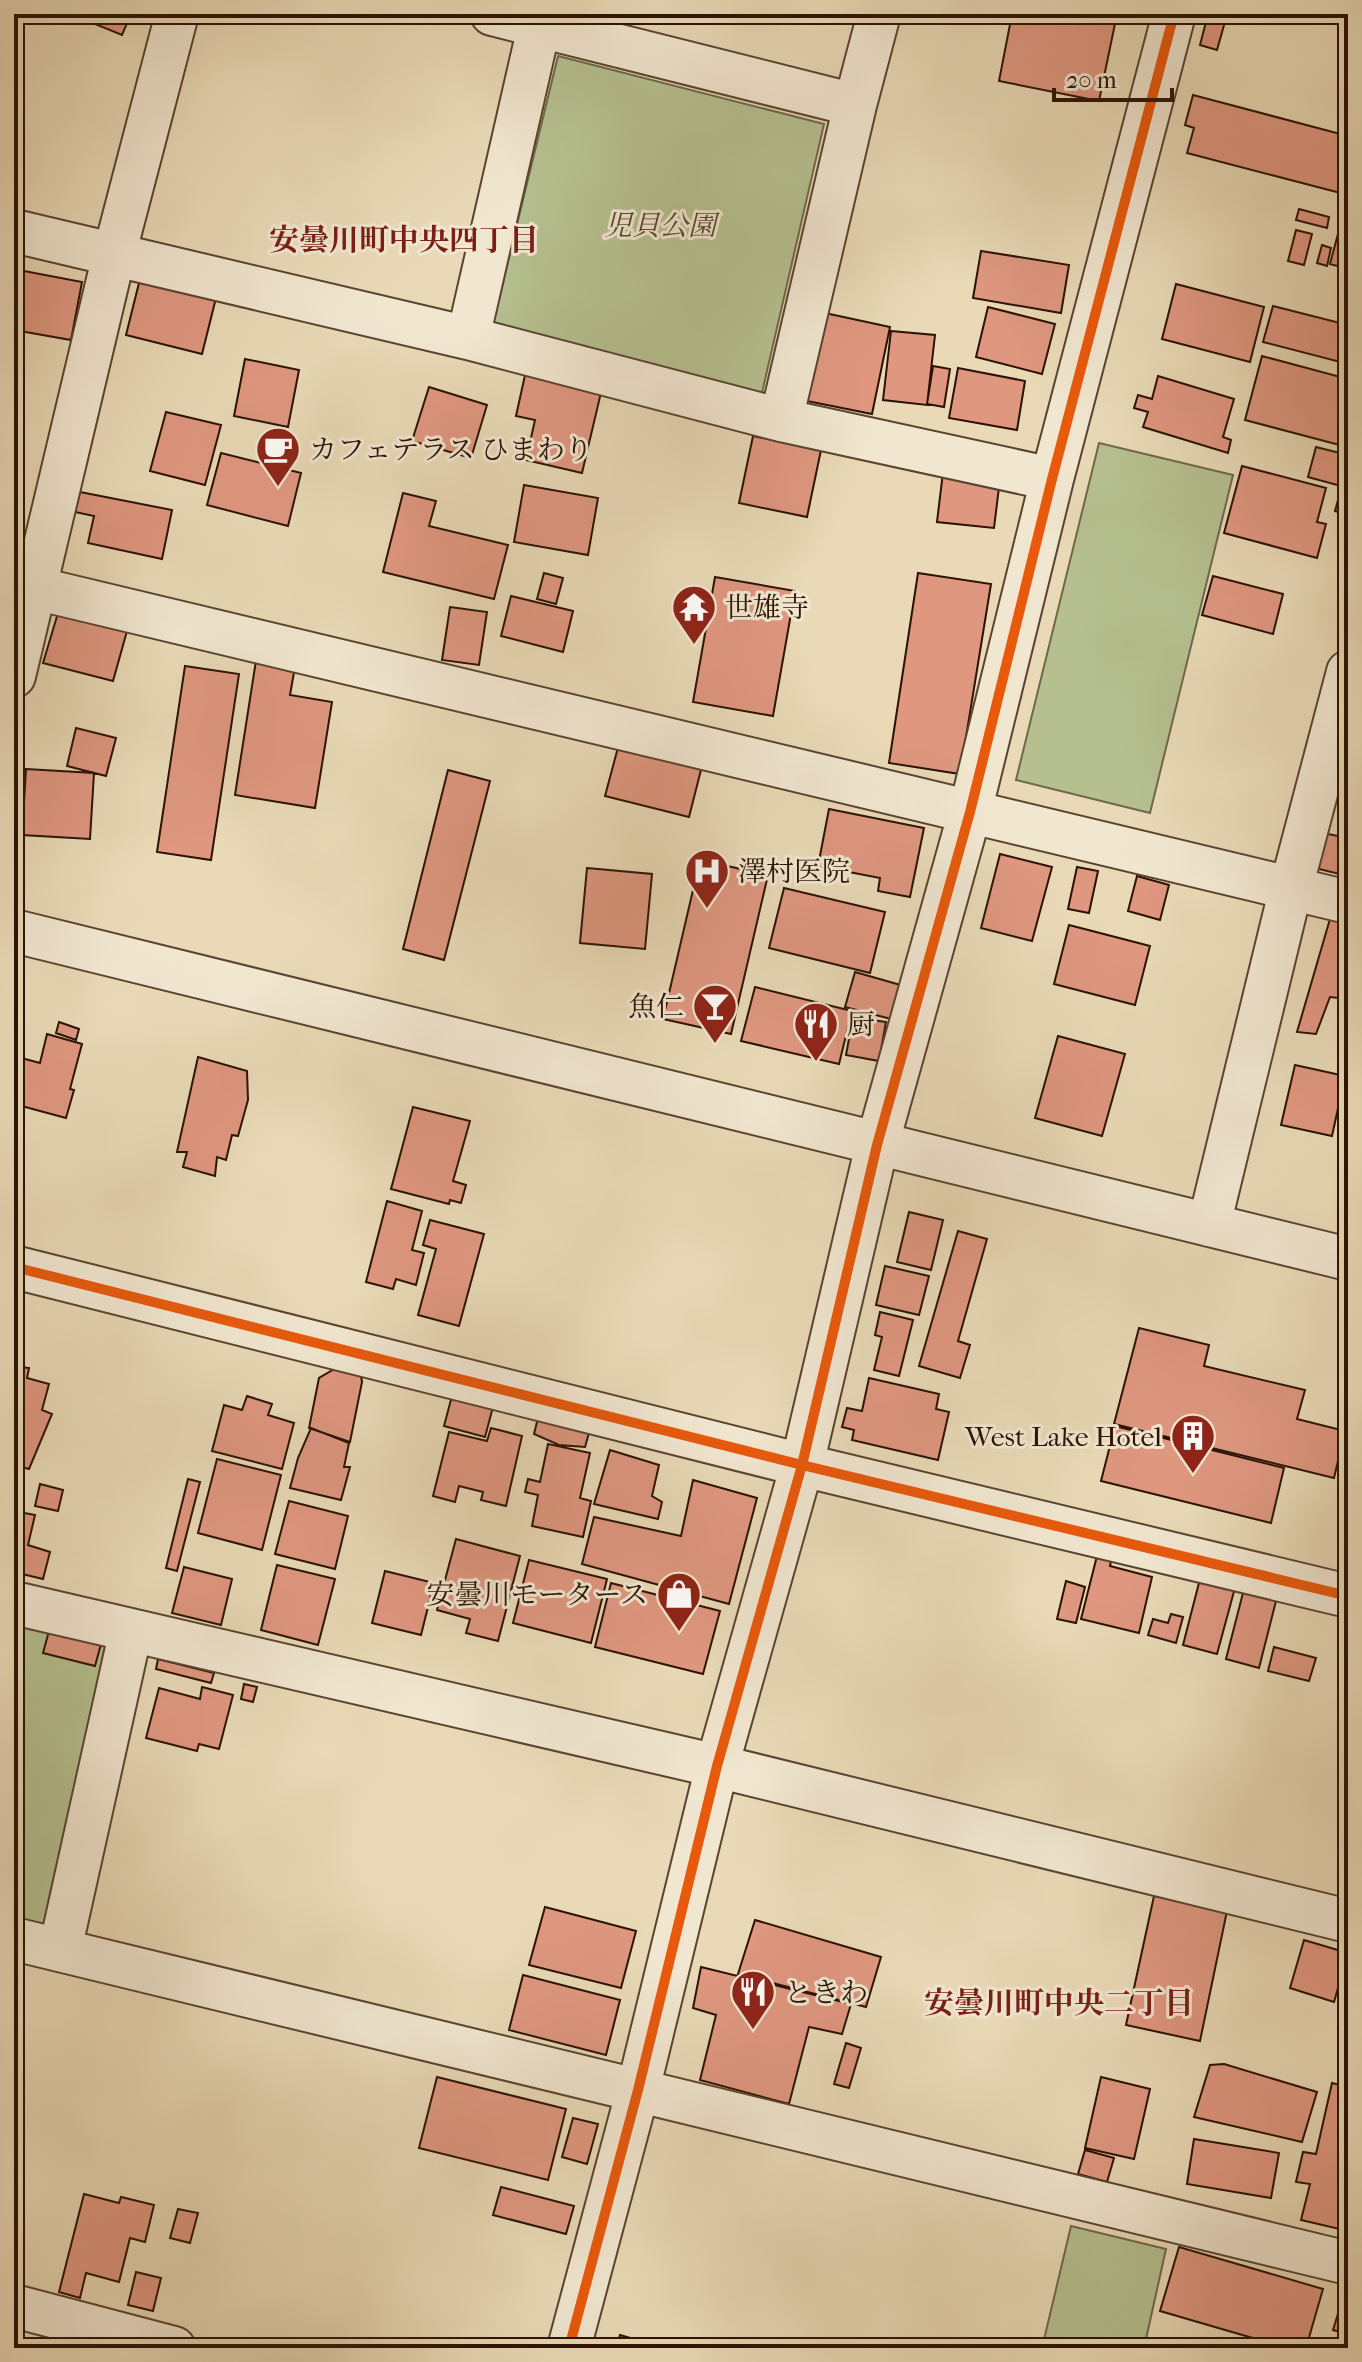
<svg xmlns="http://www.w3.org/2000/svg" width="1362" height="2362" viewBox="0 0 1362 2362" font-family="'IM FELL French Canon','Noto Serif JP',serif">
<rect width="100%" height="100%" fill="#e9d9b6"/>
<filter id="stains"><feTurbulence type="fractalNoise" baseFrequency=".0025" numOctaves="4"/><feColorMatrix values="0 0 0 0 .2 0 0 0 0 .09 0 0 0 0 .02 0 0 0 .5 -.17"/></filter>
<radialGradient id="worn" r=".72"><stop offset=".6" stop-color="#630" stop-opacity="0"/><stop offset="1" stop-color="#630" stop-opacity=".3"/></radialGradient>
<path fill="#b5bf8f" stroke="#70684a" stroke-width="2" d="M558,56L824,124L761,397L493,323Z
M1099,443L1233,475L1150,813L1016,780Z
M14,1623L114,1647L47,1931L14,1923Z
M1071,2226L1166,2249L1144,2348H1042Z"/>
<path fill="#df9780" stroke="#2b1204" stroke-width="2" d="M87,14H131L122,35L85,20Z
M1012,14H1117L1099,101L999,81Z
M1208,14L1226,18L1217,50L1200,45Z
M1193,95L1348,136V195L1187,153L1194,128L1185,125Z
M1348,196V269L1330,264Z
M1299,209L1329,217L1327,228L1296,220Z
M1296,230L1312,234L1304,265L1288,261Z
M1322,245L1331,248L1327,266L1317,263Z
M981,251L1069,265L1061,313L973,298Z
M24,271L82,282L71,340L14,330Z
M141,275L217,294L202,354L126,335Z
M1176,284L1264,307L1250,362L1162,339Z
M1273,306L1348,325V364L1263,342Z
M988,307L1055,324L1042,374L976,357Z
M825,313L890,327L872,414L807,401Z
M891,331L935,335L927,405L883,400Z
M1262,356L1348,379L1347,447L1245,420Z
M245,359L299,370L288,427L234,416Z
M527,366L603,384L582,473L526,460L535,420L516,416Z
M933,366L950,369L944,407L927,404Z
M958,368L1025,381L1017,430L949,418Z
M1158,376L1234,399L1223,437L1231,440L1228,453L1143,427L1148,412L1134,408L1138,395L1152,399Z
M429,387L487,405L471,458L412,441Z
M166,412L221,425L205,485L150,471Z
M753,436L821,450L807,517L739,503Z
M1316,447L1348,455V488L1308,477Z
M221,453L301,473L288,526L207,505Z
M1242,466L1326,488L1317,522L1326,524L1317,558L1224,533Z
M943,472L1000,479L994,528L937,522Z
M524,485L598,498L588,555L514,542Z
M1341,489L1348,491V515L1335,511Z
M80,492L172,510L162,559L88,543L94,516L75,512Z
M403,493L436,501L429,526L508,545L494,599L383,572Z
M544,573L563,578L556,604L537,599Z
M918,573L991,584L960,774L889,763Z
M1213,576L1283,594L1273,634L1202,615Z
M715,577L795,591L773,716L693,702Z
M511,596L573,611L563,652L501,636Z
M450,607L487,612L479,665L442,660Z
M58,613L127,631L113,681L43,663Z
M257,654L296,661L290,695L332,702L315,808L235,795Z
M185,666L239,674L211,860L157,852Z
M76,728L116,738L106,776L67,766Z
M620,740L703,762L689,817L605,796Z
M26,769L94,773L90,839L22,835Z
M448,770L490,781L444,960L403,949Z
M829,809L924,828L910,897L878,891L880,878L818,866Z
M1323,833L1348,838V876L1315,868Z
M1000,854L1052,867L1032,941L981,928Z
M700,860L768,875L731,1034L663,1019Z
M1077,867L1098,871L1089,913L1068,909Z
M587,868L652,874L645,949L580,943Z
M1137,876L1169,885L1160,920L1128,911Z
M784,888L885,912L870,973L769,948Z
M1330,919L1348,923L1347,999L1330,997L1316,1034L1297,1032Z
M1069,925L1150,946L1135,1005L1054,984Z
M855,972L904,986L895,1020L845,1007Z
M755,987L852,1011L839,1064L741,1041Z
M853,1017L886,1022L879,1061L846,1055Z
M59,1022L79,1029L76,1040L56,1033Z
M47,1034L82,1044L70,1089L74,1090L66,1118L14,1104V1056L40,1063Z
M1058,1036L1125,1054L1102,1136L1035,1118Z
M198,1057L247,1071L248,1100L238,1136L232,1135L226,1160L217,1157L215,1176L183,1167L187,1152H177Z
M1295,1065L1345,1076L1332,1136L1281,1125Z
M413,1107L470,1121L453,1181L466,1185L461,1203L450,1200L449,1204L391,1189Z
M387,1201L422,1211L412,1250L424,1253L416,1285L396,1279L393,1289L366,1282Z
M909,1212L943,1220L931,1270L897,1262Z
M430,1220L484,1234L459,1326L418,1315L436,1249L423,1245Z
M958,1231L987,1239L958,1341L970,1345L960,1378L919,1366Z
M885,1266L929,1276L919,1315L876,1305Z
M880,1312L913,1320L899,1376L874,1370L882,1337L875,1335Z
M1139,1328L1209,1345L1204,1366L1305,1390L1297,1419L1345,1431L1334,1478L1114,1424Z
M14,1366L29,1368L27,1378L49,1384L42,1410L52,1414L29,1469L14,1465Z
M336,1368L361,1375L362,1382L350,1442L309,1428L319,1378Z
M869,1378L939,1394L936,1409L949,1412L938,1460L852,1440L854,1430L842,1427L847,1408L862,1411Z
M453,1392L494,1403L485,1437L444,1426Z
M247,1396L272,1404L268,1415L294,1423L282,1469L212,1451L224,1405L242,1410Z
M539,1414L591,1426L585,1447L559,1445L534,1434Z
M1115,1426L1284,1468L1271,1523L1101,1481Z
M311,1428L349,1443L344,1467H350L341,1500L290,1488L298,1458Z
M491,1428L522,1436L506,1506L481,1500L483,1492L459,1486L455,1502L433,1496L449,1432L487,1441Z
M548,1444L590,1453L580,1498L591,1501L583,1537L532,1526L538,1495L525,1492L528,1479L540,1482Z
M610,1450L659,1465L652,1496L662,1502L658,1519L594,1504Z
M217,1459L281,1475L262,1550L198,1533Z
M188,1479L200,1482L177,1571L166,1568Z
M693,1480L757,1498L729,1604L582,1564L594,1517L681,1536Z
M40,1484L63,1490L58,1511L35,1506Z
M289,1501L348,1516L335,1569L275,1554Z
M14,1511L35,1515L28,1545L50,1552L43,1579L18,1573L21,1565L14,1562Z
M456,1539L520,1556L498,1641L466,1633L470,1619L437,1610Z
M1099,1548L1113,1552L1110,1566L1152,1577L1139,1633L1081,1619Z
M529,1560L607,1579L591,1643L513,1623Z
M277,1565L335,1579L318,1645L261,1630Z
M184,1567L232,1579L221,1625L172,1613Z
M385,1571L434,1583L421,1635L372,1623Z
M1201,1575L1236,1584L1217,1654L1183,1645Z
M1066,1581L1085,1587L1076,1623L1057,1619Z
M611,1583L720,1611L703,1674L595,1647Z
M1244,1589L1277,1597L1259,1668L1226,1659Z
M1171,1614L1183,1617L1176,1643L1148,1635L1153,1619L1168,1623Z
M49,1631L101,1644L95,1666L43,1653Z
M1274,1647L1316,1658L1309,1681L1268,1671Z
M158,1659L214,1673L211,1683L156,1669Z
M244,1684L257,1687L253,1702L241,1699Z
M202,1687L233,1695L219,1749L199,1744L197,1751L146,1738L159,1688L200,1699Z
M1154,1896L1227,1911L1200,2041L1126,2025Z
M545,1907L636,1931L621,1988L529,1965Z
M755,1920L881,1957L866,2007L738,1974Z
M1304,1940L1348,1953L1334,2002L1290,1988Z
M701,1967L851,2004L842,2034L809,2027L789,2104L700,2080L716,2015L693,2008Z
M523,1975L620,2000L606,2055L509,2030Z
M1348,1993V2031L1338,2028Z
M846,2043L861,2048L849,2088L834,2084Z
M1224,2064L1317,2092L1302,2142L1194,2117L1210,2065Z
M437,2077L566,2109L548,2180L419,2148Z
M1101,2077L1150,2089L1134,2159L1085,2148Z
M1332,2083L1348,2087V2231L1301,2220L1310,2184L1296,2182L1303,2152L1316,2154Z
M573,2118L598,2124L587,2164L562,2157Z
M1194,2139L1279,2153L1271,2198L1187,2184Z
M1085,2150L1114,2158L1107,2182L1078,2174Z
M501,2187L574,2206L566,2234L493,2215Z
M84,2194L119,2203L121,2197L154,2205L145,2242L130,2238L119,2282L86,2273L80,2298L59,2292Z
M178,2209L198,2213L190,2243L170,2238Z
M1179,2247L1323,2289L1306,2348H1287L1160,2311Z
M136,2272L161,2278L153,2311L128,2305Z
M1344,2294L1348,2295L1347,2334L1333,2330Z
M620,2335L665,2348H616Z"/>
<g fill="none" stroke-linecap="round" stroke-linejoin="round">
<g stroke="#5a4430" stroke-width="46">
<path id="minor" d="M492,14L855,105
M14,231L468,338L781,420L1052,479
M468,338L542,14
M781,420L855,105L879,14
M35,588L1348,902
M14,676L114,255L177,14
M14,931L1348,1259
M1209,1225L1291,888L1348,672
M14,1267L802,1465L1348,1596
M14,1603L717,1766L1348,1921
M14,1939L1348,2263
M60,1950L131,1630
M14,2306L174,2348
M569,2348L638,2090L717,1766L802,1465L877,1145L970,812L1052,479L1174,14"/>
</g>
<use href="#minor" stroke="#f1e6d0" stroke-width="42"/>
<g stroke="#f1e6d0" stroke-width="15">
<path id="cycleway" d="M14,1267L802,1465L1348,1596
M569,2348L638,2090L717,1766L802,1465L877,1145L970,812L1052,479L1174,14"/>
</g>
<use href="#cycleway" stroke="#e8590c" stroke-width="10"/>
</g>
<defs>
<g id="cafe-pin" transform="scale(2.3)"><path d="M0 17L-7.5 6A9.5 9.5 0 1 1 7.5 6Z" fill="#8f2418" stroke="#f1e6d0"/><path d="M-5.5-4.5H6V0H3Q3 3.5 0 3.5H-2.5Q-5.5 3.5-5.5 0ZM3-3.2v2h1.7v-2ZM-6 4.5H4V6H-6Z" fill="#fff"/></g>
<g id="temple-pin" transform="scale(2.3)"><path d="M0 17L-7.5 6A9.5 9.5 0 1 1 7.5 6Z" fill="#8f2418" stroke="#f1e6d0"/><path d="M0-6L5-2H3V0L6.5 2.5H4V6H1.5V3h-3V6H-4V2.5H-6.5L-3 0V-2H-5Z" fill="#fff"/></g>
<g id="hospital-pin" transform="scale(2.3)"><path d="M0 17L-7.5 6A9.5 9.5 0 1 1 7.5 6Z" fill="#8f2418" stroke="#f1e6d0"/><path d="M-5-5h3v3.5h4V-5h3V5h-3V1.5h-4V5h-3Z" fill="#fff"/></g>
<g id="bar-pin" transform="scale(2.3)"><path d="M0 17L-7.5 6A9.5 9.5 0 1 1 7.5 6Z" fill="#8f2418" stroke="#f1e6d0"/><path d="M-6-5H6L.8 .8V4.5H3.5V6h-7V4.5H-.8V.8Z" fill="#fff"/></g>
<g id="restaurant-pin" transform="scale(2.3)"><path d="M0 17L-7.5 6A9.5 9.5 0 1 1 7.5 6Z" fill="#8f2418" stroke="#f1e6d0"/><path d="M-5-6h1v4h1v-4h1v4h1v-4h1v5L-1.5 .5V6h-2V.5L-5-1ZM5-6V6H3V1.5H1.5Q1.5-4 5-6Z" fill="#fff"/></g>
<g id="building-pin" transform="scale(2.3)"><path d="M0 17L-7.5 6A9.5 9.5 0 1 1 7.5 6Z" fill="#8f2418" stroke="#f1e6d0"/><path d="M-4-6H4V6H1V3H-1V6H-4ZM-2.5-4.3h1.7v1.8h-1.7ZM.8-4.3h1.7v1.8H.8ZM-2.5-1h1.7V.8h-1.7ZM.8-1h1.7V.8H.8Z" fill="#fff"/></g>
<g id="shop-pin" transform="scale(2.3)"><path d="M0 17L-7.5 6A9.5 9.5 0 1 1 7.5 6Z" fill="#8f2418" stroke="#f1e6d0"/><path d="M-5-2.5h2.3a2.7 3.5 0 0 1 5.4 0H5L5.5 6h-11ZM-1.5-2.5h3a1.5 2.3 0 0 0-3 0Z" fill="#fff"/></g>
</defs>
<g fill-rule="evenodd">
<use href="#cafe-pin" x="278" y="449"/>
<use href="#temple-pin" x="694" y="607"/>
<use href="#hospital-pin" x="707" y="871"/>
<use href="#bar-pin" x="715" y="1006"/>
<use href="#restaurant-pin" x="816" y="1024"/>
<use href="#building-pin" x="1193" y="1436"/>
<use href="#shop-pin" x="679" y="1594"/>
<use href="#restaurant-pin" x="753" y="1992"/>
</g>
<g text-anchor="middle" stroke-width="6" stroke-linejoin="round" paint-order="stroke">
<g font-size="28" font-style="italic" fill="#54462e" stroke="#f1e6d0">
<text x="660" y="235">児貝公園</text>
</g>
<g font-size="28" fill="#2b1204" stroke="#f1e6d0" text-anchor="start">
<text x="309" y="459">カフェテラス ひまわり</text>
<text x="725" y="617">世雄寺</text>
<text x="738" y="881">澤村医院</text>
<text x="684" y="1016" text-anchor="end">魚仁</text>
<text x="847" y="1034">厨</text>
<text x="1162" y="1446" text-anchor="end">West Lake Hotel</text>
<text x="648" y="1604" text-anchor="end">安曇川モータース</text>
<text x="784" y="2002">ときわ</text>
</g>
<g font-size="30" font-weight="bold" fill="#7a1f14" stroke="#f1e6d0">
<text x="404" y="250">安曇川町中央四丁目</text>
<text x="1059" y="2013">安曇川町中央二丁目</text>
</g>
</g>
<rect width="1362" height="2362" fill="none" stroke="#e9d9b6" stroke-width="48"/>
<rect x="16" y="16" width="1330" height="2330" fill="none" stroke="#2b1204" stroke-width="4"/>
<rect x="24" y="24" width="1314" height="2314" fill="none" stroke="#2b1204" stroke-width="2"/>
<path d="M1054 88v12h118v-12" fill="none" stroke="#2b1204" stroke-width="4"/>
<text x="1066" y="88" font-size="24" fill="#2b1204" stroke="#f1e6d0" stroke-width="6" paint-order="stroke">20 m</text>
<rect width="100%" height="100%" filter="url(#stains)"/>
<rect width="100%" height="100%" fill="url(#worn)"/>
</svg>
